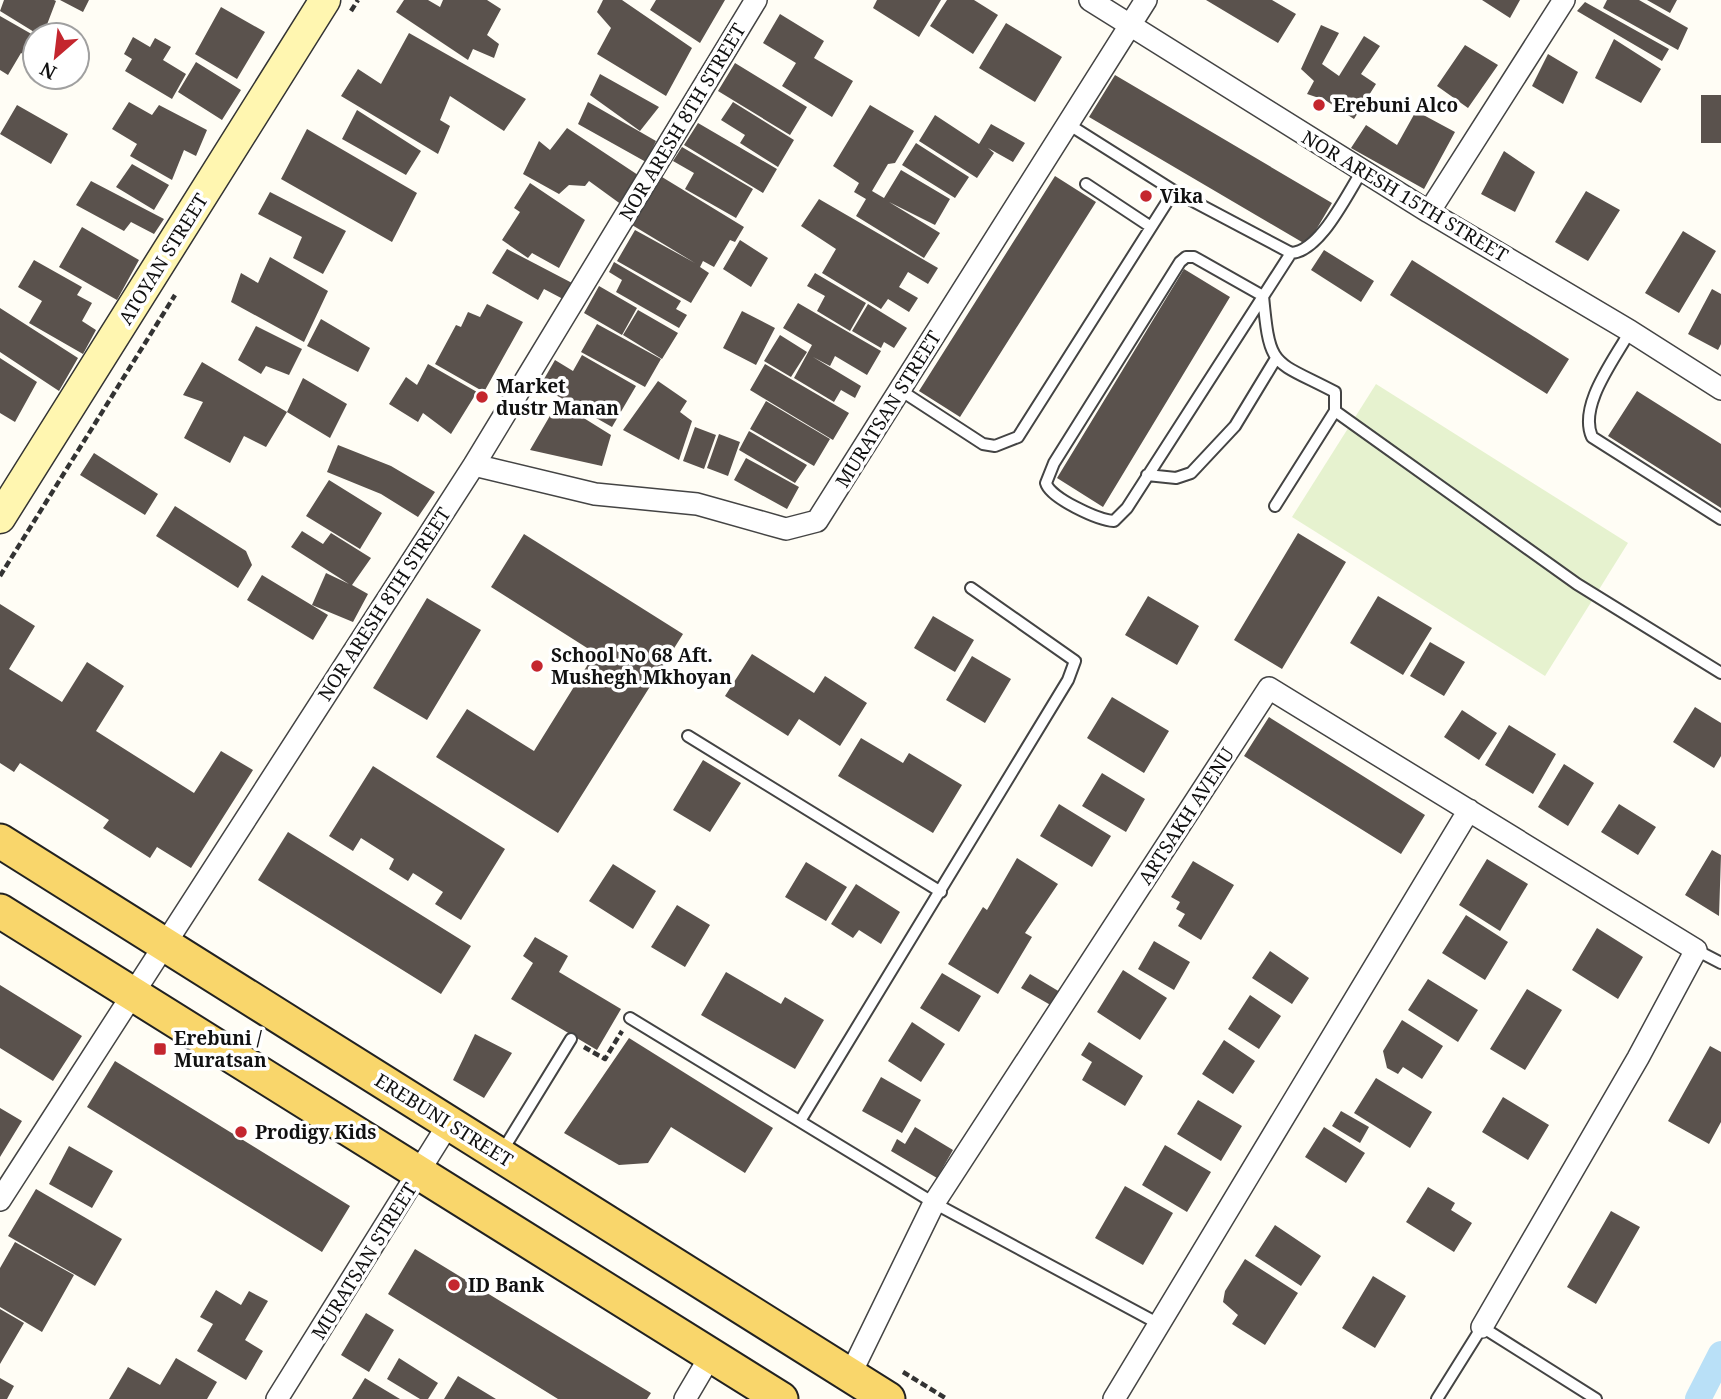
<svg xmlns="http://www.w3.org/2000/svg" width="1721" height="1399" viewBox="0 0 1721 1399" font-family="'Noto Serif',serif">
<rect width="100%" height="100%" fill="#fffdf5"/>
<path fill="#e6f2cf" d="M1376,384L1628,543L1545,676L1292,517Z"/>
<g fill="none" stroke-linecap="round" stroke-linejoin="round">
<path stroke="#b9e0f7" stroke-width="26" d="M1698,1399L1721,1354"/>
</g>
<path fill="#5a524d" d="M4,0H54L56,1L43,35H39L0,11Z
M60,0H89L83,12Z
M404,0H428L440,7L443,0H487L501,9L487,35L499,44L494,58L473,49L468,60L396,12Z
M603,0H622L692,48L666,96L597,54L611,28L597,12Z
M656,0H725L700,43L650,10Z
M877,0H941L919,37L873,8Z
M947,0H974L998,15L973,54L930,26Z
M1206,0H1272L1296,14L1278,43Z
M1482,0H1520L1510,18Z
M1607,0H1639L1688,28L1678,50L1603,8Z
M1647,0H1677L1670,13Z
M1585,2L1669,49L1662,61L1577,11Z
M221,7L265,32L237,79L195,54Z
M780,14L824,41L814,58L853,81L832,117L782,86L796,63L763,43Z
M0,16L35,36V60L21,53L8,75L0,70Z
M1006,23L1062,57L1035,102L979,68Z
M1321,25L1339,33L1322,64L1339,76L1364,36L1380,46L1361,74L1376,84L1354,119L1325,100L1307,94L1314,81L1301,69Z
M409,33L526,99L504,131L450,96L440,120L450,126L438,154L341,96L358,69L381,84Z
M133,37L150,47L155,38L171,47L163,60L186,74L172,99L125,71L132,59L124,54Z
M1614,39L1661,69L1641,103L1595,78Z
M1465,45L1498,65L1468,108L1437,86Z
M1548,54L1578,72L1563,104L1532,86Z
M196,62L241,90L222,120L178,92Z
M735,63L807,107L790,135L718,91Z
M600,74L659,107L640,131L590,95Z
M1115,75L1332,203L1307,245L1089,117Z
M1701,95H1721V143H1701Z
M129,102L152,115L159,105L207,130L196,156L184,150L172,180L130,156L137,144L112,129Z
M588,102L656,141L646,162L578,124Z
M733,102L794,140L778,167L740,143L745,135L721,120Z
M17,105L68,134L51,164L0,134Z
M870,105L914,131L895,163L888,164L872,191L884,198L901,170L950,199L935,225L889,202L940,233L924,258L856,216L866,199L854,192L859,183L833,166Z
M357,110L421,151L406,175L342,139Z
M1416,111L1455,132L1424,189L1351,148L1366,125L1397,145Z
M935,115L979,144L991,124L1025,143L1013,162L988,148L994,153L977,178L919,141Z
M698,123L777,169L763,193L684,145Z
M567,128L638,175L622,205L589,181L585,186L569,185L559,194L523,174L539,141L550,150Z
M307,129L417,193L392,242L281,179Z
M916,143L969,177L955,198L902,165Z
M682,147L753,189L736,218L685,189L694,173L673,161Z
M1504,151L1535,172L1515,212L1481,194Z
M132,164L169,185L154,210L116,187Z
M1055,176L1096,202L960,417L919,391Z
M662,177L744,227L735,242L730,240L714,267L703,261L700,267L709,273L691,303L617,261L635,230L695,263L632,225Z
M91,181L164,219L154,234L131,222L124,231L76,205Z
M530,183L585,220L559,268L532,253L528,258L502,240L520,212L514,208Z
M1586,191L1620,210L1588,261L1555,242Z
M270,192L346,231L323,274L293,258L302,237L258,214Z
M819,199L938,268L928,284L908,272L899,287L918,298L909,312L888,299L881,309L822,273L836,249L801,226Z
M82,227L139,260L117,300L59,267Z
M1683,231L1716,251L1679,313L1645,293Z
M740,240L768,258L751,287L723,269Z
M507,249L574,284L563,299L544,289L538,300L492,273Z
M1324,250L1374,281L1361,302L1311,270Z
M270,257L328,291L304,342L231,302L241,273L258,283Z
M34,260L82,287L77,295L92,303L82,321L96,330L83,354L29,323L42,301L18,287Z
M1412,260L1569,359L1547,394L1390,295Z
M614,262L681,301L676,309L687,315L679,328L616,292L622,280L609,272Z
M1184,269L1230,297L1103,507L1057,478Z
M815,273L866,303L850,331L817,311L825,296L807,286Z
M599,286L637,308L622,335L584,313Z
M1712,289L1721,294V344L1718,350L1688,334Z
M798,303L881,351L867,375L835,356L830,366L813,357L861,386L855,398L841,390L834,402L794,378L812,345L783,328Z
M487,304L523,322L484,392L435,364L456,325L461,327L468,312L480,317Z
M868,304L907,328L894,348L884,342L881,348L852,331Z
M0,308L78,358L59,391L0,352Z
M638,310L678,333L662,359L623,335Z
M742,311L775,328L756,365L723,348Z
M321,319L370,348L358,372L307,346Z
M597,324L661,359L645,387L581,352Z
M256,326L302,349L289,375L266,366L261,374L238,360Z
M780,335L807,352L791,377L764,361Z
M582,355L636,386L612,427L540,386L555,360L573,371Z
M0,358L37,382L15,422L0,413Z
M202,362L287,412L266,447L244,436L230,463L184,438L203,402L183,395Z
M428,364L477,392L451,434L423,413L418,422L389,404L406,377L417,385Z
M765,364L849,413L833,440L750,390Z
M303,378L347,404L330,438L287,412Z
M658,381L687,401L680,412L692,421L679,460L623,430Z
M1637,391L1721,444V508L1608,436Z
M766,401L830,439L814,466L750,429Z
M558,402L611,435L602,466L530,450Z
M695,427L716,435L704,469L683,461Z
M749,431L807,465L795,483L739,450Z
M719,434L740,442L728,476L707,468Z
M338,445L391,466L435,492L418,517L381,494L327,472Z
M94,453L158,494L145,515L80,475Z
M746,458L799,487L787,509L734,480Z
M329,480L382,513L360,549L306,516Z
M175,506L246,551L252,565L238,588L156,536Z
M302,531L323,544L331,533L371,558L352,585L368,594L353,622L312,605L326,573L349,584L291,547Z
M1298,533L1346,562L1282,669L1234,640Z
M524,534L683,634L558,833L436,757L467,709L534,751L595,653L491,587Z
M262,575L328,615L313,640L247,600Z
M1148,596L1199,626L1177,665L1125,635Z
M1378,596L1432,628L1403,675L1350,643Z
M427,598L481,630L427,720L373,688Z
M0,604L35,626L9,669L62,702L87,662L124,686L96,731L194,793L221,751L253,770L191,868L157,847L150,858L103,828L109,820L20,763L14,772L0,763Z
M933,616L974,640L955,672L914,648Z
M1430,642L1465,662L1444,696L1410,676Z
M752,654L814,693L825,676L867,703L840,746L799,719L788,736L725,696Z
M972,656L1011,679L985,723L946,700Z
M1112,697L1169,731L1144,773L1087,738Z
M1695,707L1721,723V756L1714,768L1673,742Z
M1462,710L1497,733L1479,760L1444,737Z
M1269,717L1425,815L1401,854L1244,756Z
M1509,725L1556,754L1533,794L1485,765Z
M861,738L903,763L909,753L962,785L933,833L838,776Z
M703,760L741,783L710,832L673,810Z
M1564,764L1594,783L1568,826L1538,807Z
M373,766L505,849L461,920L435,904L443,892L413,873L408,881L389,869L394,859L361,838L353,851L329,836Z
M1102,773L1145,799L1126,832L1082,806Z
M1059,804L1111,836L1092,867L1040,836Z
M1619,804L1656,827L1638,855L1601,832Z
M288,832L471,946L441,994L258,880Z
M1712,850L1721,855L1719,916L1685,895Z
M1017,858L1058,884L1025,933L1032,937L998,994L948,964L983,907L987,910Z
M1487,859L1528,884L1500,931L1459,905Z
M1193,861L1234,885L1201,940L1178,926L1185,914L1176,909L1180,902L1171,897Z
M806,862L847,887L826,921L785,897Z
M613,864L656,891L633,929L589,901Z
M856,884L900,912L881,944L859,930L853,938L831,924Z
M677,905L710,925L685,967L651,947Z
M1466,915L1508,942L1485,980L1442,953Z
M1597,928L1643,957L1618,999L1572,970Z
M535,937L568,956L559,972L621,1009L597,1050L511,999L533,963L523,956Z
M1154,941L1190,962L1174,990L1138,969Z
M1270,951L1309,978L1292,1004L1252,978Z
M1123,970L1167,998L1140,1040L1097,1012Z
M726,972L781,1004L785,997L824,1020L795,1069L701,1015Z
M942,973L981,996L959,1032L920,1008Z
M1030,974L1065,995L1054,1007L1021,988Z
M1428,979L1478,1010L1458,1042L1408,1010Z
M0,985L82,1036L53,1081L0,1048Z
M1527,989L1562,1010L1525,1070L1490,1049Z
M1250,995L1281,1016L1259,1049L1228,1029Z
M1402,1020L1443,1046L1422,1079L1403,1067L1398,1074L1387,1068L1383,1051Z
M912,1022L945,1044L921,1082L888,1061Z
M475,1034L512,1053L484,1098L453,1080Z
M629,1038L773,1128L745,1173L671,1127L648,1163L619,1165L564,1133Z
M1224,1040L1255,1061L1233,1094L1202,1074Z
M1089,1042L1143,1076L1125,1106L1082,1080L1092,1062L1081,1055Z
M1710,1046L1721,1052V1122L1709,1144L1668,1121Z
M115,1061L350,1206L322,1252L87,1107Z
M881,1077L921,1100L902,1133L862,1111Z
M1376,1078L1432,1112L1410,1148L1354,1113Z
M1503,1097L1549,1125L1528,1160L1482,1132Z
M1198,1100L1242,1126L1221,1161L1177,1134Z
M0,1108L22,1121L0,1157Z
M1341,1111L1369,1127L1360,1143L1332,1126Z
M915,1127L953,1150L937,1178L891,1151L897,1139L905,1144Z
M1324,1127L1365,1153L1346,1183L1305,1157Z
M1165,1145L1211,1172L1187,1212L1142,1185Z
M69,1146L113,1171L92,1208L49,1184Z
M1125,1186L1173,1213L1143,1265L1095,1238Z
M1428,1187L1455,1203L1451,1210L1472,1223L1454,1252L1406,1222Z
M36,1189L122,1239L95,1286L8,1236Z
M1611,1211L1640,1227L1596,1304L1567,1287Z
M1275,1225L1321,1256L1301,1286L1255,1256Z
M15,1242L74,1275L42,1332L0,1307V1268Z
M415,1249L651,1393L647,1399H558L388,1294Z
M1245,1259L1298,1293L1265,1345L1232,1324L1238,1315L1223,1302L1225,1291Z
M1373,1276L1406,1296L1375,1348L1342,1328Z
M216,1290L241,1305L249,1291L268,1301L245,1340L263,1351L246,1380L197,1351L213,1324L200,1317Z
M0,1309L24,1323L0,1364Z
M366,1313L394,1330L369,1372L341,1355Z
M176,1358L217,1382L207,1399H109L128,1367L160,1385Z
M399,1358L438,1383L428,1399H420L387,1379Z
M458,1376L496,1399H444Z
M0,1378L14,1386L7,1399H0Z
M365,1378L400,1399H352Z"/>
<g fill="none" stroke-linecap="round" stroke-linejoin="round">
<g stroke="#444" stroke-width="14">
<path id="lane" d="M1068,124L1174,191L1291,253C1320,252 1347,194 1362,171
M1086,184L1151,227
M1263,296L1194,257H1186L1180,262L1054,463L1046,483C1050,498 1098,520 1114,521L1127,508L1291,253
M1263,296C1270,370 1272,359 1335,392V411L1275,506
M1630,331C1615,359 1578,405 1592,437L1721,519
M900,390L983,444L995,446L1018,437L1174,191
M1335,411L1577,584L1721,673
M1147,475L1176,478L1191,473L1235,426L1275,360
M688,736L941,892
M1696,950L1721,963
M630,1018L934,1203L1159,1324
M800,1121L1068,680L1075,661L971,588
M501,1153L571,1039
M1437,1399L1482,1327L1596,1399"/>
</g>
<g stroke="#444" stroke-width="24">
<path id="street" d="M1090,0L1429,212L1630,331L1721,389
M1429,212L1564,0
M474,465L595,494L697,504L786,529L817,521L1146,0
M0,1200L474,465L756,0
M850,1375L934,1203L1269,688L1696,950L1638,1058L1482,1327
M277,1399L449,1123
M685,1399L711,1355
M1114,1399L1469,810"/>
</g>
<g stroke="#333" stroke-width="33">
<path id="secondary" d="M0,518L325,0"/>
</g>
<g stroke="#222" stroke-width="37">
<path id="primary" d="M0,841L888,1399
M0,911L781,1399"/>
</g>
<path stroke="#333" stroke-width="4.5" stroke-dasharray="7 3.5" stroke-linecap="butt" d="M351,11L358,0
M0,576L175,295
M584,1047L605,1059L622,1031
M903,1372L947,1399"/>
<use href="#lane" stroke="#fff" stroke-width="10"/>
<use href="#street" stroke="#fff" stroke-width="21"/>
<use href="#secondary" stroke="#fff6b0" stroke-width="30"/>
<use href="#primary" stroke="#f9d66b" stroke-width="33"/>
</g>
<g fill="#c4262e" stroke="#fff" stroke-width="2.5">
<circle cx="1319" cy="105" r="7"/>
<circle cx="1146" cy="196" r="7"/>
<circle cx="482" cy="397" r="7"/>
<circle cx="537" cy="666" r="7"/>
<rect x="153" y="1042" width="14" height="14" rx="3.5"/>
<circle cx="241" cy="1132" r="7"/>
<circle cx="454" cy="1285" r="7"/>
</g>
<g text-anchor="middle" stroke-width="7" stroke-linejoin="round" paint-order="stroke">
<g font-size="19" font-weight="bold" fill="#111" stroke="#fff" text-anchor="start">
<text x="1333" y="112">Erebuni Alco</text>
<text x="1160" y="203">Vika</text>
<text x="496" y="393">Market<tspan x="496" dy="22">dustr Manan</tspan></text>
<text x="551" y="662">School No 68 Aft.<tspan x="551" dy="22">Mushegh Mkhoyan</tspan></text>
<text x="174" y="1045">Erebuni /<tspan x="174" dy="22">Muratsan</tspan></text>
<text x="255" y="1139">Prodigy Kids</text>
<text x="468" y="1292">ID Bank</text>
</g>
<g font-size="19" fill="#111" stroke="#fff">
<text transform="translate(682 122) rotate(-59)" y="7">NOR ARESH 8TH STREET</text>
<text transform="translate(1405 196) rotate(31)" y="7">NOR ARESH 15TH STREET</text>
<text transform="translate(163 259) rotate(-58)" y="7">ATOYAN STREET</text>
<text transform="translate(888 409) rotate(-58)" y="7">MURATSAN STREET</text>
<text transform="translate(384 604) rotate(-57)" y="7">NOR ARESH 8TH STREET</text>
<text transform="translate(1186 816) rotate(-57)" y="7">ARTSAKH AVENU</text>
<text transform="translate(444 1120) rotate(32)" y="7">EREBUNI STREET</text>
<text transform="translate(364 1261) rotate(-58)" y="7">MURATSAN STREET</text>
</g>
</g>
<g transform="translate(56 56) rotate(208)"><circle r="33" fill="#ffffff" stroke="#a0a0a0" stroke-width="2"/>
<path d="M0-5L12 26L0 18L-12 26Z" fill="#c4262e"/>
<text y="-10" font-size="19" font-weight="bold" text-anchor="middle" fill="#111111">N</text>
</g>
</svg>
